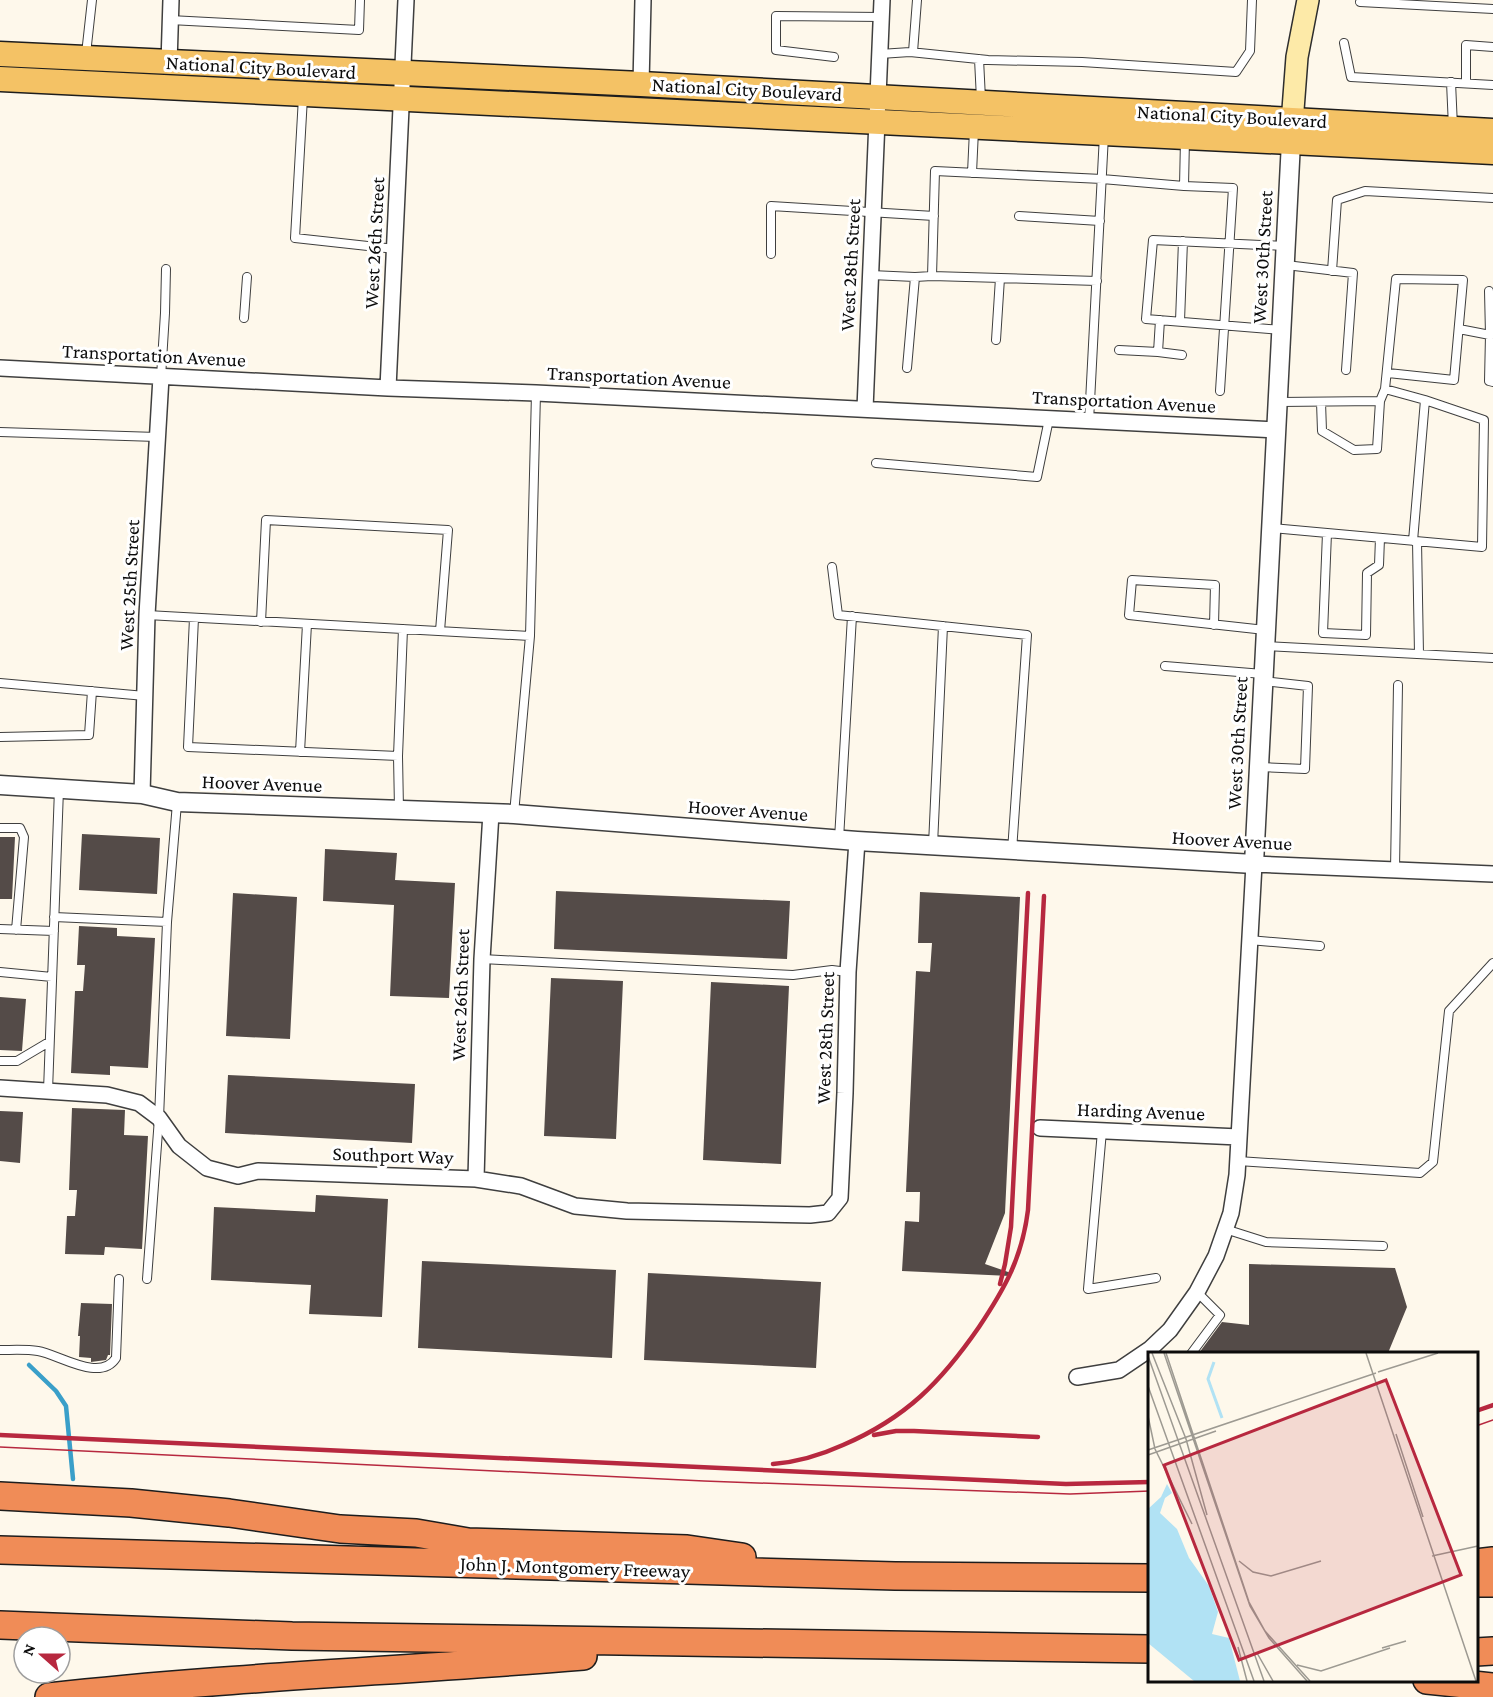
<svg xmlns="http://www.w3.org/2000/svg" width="1493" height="1697" viewBox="0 0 1493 1697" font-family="'Crimson Pro',serif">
<rect width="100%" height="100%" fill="#fef8eb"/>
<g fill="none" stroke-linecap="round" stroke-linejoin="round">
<path stroke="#3a9fc9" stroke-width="4.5" d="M29,1365L56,1391L66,1406L73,1479"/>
</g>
<path fill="#544b48" d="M82,834L160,838L157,894L79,890Z
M0,837H15L12,899H0Z
M325,849L397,853L395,880L455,883L449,998L390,996L394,905L323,901Z
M556,891L790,901L787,959L554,949Z
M920,892L1020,897L1005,1213L985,1264L1011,1273L1010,1276L902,1271L905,1221L919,1222L920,1192H906L916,971L930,972L932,943H918Z
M233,893L297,897L290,1039L226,1036Z
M79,926L117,928V936L155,938L148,1068L110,1066V1075L71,1073L75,991H83L85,965H77Z
M551,978L623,981L616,1139L544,1136Z
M711,982L789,986L781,1164L703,1160Z
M0,997L26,999L22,1051L0,1050Z
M228,1075L415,1084L412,1143L225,1133Z
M72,1108L125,1110L124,1135L148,1136L142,1249L105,1247L104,1255L65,1254L67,1216H75L77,1190H69Z
M0,1111L23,1112L20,1163L0,1161Z
M316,1195L388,1199L382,1317L309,1314L311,1285L211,1280L214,1207L315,1212Z
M422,1261L616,1270L612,1358L418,1348Z
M1249,1264L1395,1268L1407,1307L1388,1353H1199L1222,1322L1249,1325Z
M648,1273L821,1282L816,1368L644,1360Z
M81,1303L112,1304L110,1355H108L106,1360L91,1362V1358L79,1357L80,1336H78Z"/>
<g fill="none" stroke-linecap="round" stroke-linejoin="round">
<g stroke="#3f3f3f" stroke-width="10">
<path id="service" d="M1361,0L1360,2L1493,9
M170,20L359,30L360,0
M1344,43L1351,77L1493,85
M913,52L917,0
M86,54L92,0
M880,54L910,52L988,60L1082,62L1236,72L1250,51L1252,0
M834,57L776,50V16L882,17
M979,59L981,99
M1451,82L1453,127
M1466,83V45L1493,47
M303,97L295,238L395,249
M972,173L974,130
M1184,186L1233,188L1220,391
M1019,216L1100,221
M771,254V206L934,216
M1286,265L1353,273L1346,370
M1332,271L1337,200L1365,191L1493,198
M871,275L915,277L907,368
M932,276L1097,281
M915,277L932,276L935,171L1102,179L1184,186L1185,139
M244,318L247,277
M1180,321L1183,241
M1459,329L1490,335L1489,291
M1281,330L1146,319L1153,240L1285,246
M1490,335L1489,381L1493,382
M996,340L1000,278
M1119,350L1158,352L1160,320
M1158,352L1182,355
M161,377L165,313L166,269
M1385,389L1396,279L1463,280L1454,380L1388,373
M1380,401L1385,389L1425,400
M1279,402L1380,401L1377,449L1354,450L1322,431L1321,402
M1089,421L1104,135
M0,432L157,437
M876,463L1037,477L1049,419
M1272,528L1482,547L1484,420L1425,400L1413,541
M1327,533L1323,633L1366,635L1367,573L1379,565L1380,538
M1417,541L1419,654
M832,567L838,615L1027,635L1012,851
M147,615L530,636
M194,618L188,747L398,756L399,809
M261,622L266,520L448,530L440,631
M1214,625L1215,585L1132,580L1129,615L1265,630
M1266,646L1493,658
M1165,666L1263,674
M0,683L145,696
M0,737L89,735L92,691
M300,752L307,624
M398,756L403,629
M1260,767L1305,769L1308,686L1263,681
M514,814L530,636L536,393
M0,828H20L24,837L16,930
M839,839L852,616
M933,845L943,626
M1395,870L1398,685
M54,917L167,922L177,803
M0,929L54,931
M1249,940L1320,946
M482,959L793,975L832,970L848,972
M0,972L52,977
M0,1061H17L49,1042
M48,1091L59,789
M1102,1131L1088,1289L1156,1278
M1238,1161L1420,1173L1433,1162L1449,1011L1493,963
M1225,1229L1266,1242L1383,1246
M147,1279L159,1118L167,922
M0,1350C12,1350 26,1349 38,1351C58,1354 100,1383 116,1358L119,1279
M1191,1354L1220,1315L1197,1292"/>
</g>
<g stroke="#3f3f3f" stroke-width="18">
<path id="minor" d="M169,63L171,0
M641,84L643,0
M0,368L388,388L536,393L1276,430
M388,388L406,0
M865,409L882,0
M142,794L147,615L161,377
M0,1088L107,1095L139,1103L159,1118L179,1146L207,1168L238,1176L258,1171L476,1179L521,1186L575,1206L627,1211L810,1215L828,1213L840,1198L845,1093L848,972L857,841
M1040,1128L1239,1137
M476,1179L482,959L491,813
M1077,1377L1119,1370L1150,1349L1170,1330L1197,1292L1216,1256L1231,1213L1237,1175L1254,864L1493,874"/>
</g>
<g stroke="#3f3f3f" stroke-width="21">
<path id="tertiary" d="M0,785L142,794L177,802L514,814L857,841L1254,864L1291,142"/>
</g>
<g stroke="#2e2e2e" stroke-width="24">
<path id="secondary" d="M1291,136L1297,57L1308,0"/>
</g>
<g stroke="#1d1d1d" stroke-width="27">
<path id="primary" d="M0,54L641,84L1493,131
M0,79L1493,152"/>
</g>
<g stroke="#1d1d1d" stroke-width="30">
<path id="motorway" d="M0,1496L131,1503L229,1513L340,1529L416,1533L468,1542L687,1549L742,1557
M0,1550L895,1576L1150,1578
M1476,1563L1493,1561
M1476,1583H1493
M0,1625L292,1636L1150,1649
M1476,1652L1493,1651
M1427,1680L1493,1687
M49,1697C226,1677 405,1671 583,1656"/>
</g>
<use href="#service" stroke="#fff" stroke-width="8"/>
<use href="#minor" stroke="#fff" stroke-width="15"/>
<use href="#tertiary" stroke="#fff" stroke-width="18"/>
<use href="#secondary" stroke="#fdeaa8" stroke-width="21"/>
<use href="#primary" stroke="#f4c265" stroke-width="24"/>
<use href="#motorway" stroke="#f08c57" stroke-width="27"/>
<path stroke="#b7283f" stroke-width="1.5" d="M1476,1426L1493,1420
M0,1447L704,1481L1070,1494L1150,1491"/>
<path stroke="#b7283f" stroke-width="4.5" d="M1000,1284L1005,1264L1011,1227L1028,893
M1476,1411L1493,1405
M0,1435L1066,1484L1150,1482
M874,1435L896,1431H914L1038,1437
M773,1464C798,1462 821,1455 843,1445C906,1418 941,1382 979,1327C1005,1288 1022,1258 1028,1210L1044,896"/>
</g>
<g text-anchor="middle" stroke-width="6" stroke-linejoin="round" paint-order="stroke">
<g font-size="20" fill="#0c0c0c" stroke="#fff">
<text transform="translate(261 67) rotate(3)" y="7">National City Boulevard</text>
<text transform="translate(747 89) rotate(3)" y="7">National City Boulevard</text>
<text transform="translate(1232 116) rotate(3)" y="7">National City Boulevard</text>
<text transform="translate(374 243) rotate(-87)" y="7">West 26th Street</text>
<text transform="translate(1262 257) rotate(-87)" y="7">West 30th Street</text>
<text transform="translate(850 265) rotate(-87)" y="7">West 28th Street</text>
<text transform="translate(154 355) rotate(3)" y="7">Transportation Avenue</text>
<text transform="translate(639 377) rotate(3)" y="7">Transportation Avenue</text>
<text transform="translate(1124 401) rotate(3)" y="7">Transportation Avenue</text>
<text transform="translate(129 585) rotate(-87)" y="7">West 25th Street</text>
<text transform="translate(1237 743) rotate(-87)" y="7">West 30th Street</text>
<text transform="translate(262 783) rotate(2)" y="7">Hoover Avenue</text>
<text transform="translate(748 810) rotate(4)" y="7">Hoover Avenue</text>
<text transform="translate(1232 840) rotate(3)" y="7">Hoover Avenue</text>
<text transform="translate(460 995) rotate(-88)" y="7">West 26th Street</text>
<text transform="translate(825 1038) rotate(-88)" y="7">West 28th Street</text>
<text transform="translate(1141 1111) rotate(2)" y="7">Harding Avenue</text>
<text transform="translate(393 1155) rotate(2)" y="7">Southport Way</text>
<text transform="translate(575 1567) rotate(2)" y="7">John J. Montgomery Freeway</text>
</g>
</g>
<g transform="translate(1148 1352)">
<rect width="330" height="330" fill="#fef8eb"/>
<path d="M19,132L24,141L17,146L12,161L29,177L41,206L61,234L70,260L64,282L81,286L92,329H46L0,291V157L13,145Z" fill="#b1e2f4"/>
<path fill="none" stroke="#b1e2f4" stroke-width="3" d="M66,10L60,27L74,66"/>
<path fill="none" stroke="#9d9a92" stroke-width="1.5" d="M4,1L38,87L59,163M16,1L102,254L121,286L159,329M18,1L101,250L117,279L162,329M218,1L328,329M0,4L116,329M230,20L290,1M0,34L106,329M0,64L7,97L44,172M248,82L275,165M0,98L228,21M0,103L68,79M284,204L330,194M91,209L105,220L123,224L173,209M90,295L99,329M234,296L258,289M109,301L125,329M149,313L173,319L242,296"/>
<path fill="#b7283f" fill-opacity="0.15" stroke="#b7283f" stroke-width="3" d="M238,28L313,223L91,308L16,113Z"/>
<rect width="330" height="330" fill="none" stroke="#0c0c0c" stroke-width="3"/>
</g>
<g transform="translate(42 1655) rotate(291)"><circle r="28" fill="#ffffff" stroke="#9e9e9e" stroke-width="1.5"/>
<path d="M0-4.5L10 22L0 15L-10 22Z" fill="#b7283f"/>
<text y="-9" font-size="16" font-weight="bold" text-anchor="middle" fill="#0c0c0c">N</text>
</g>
</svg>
